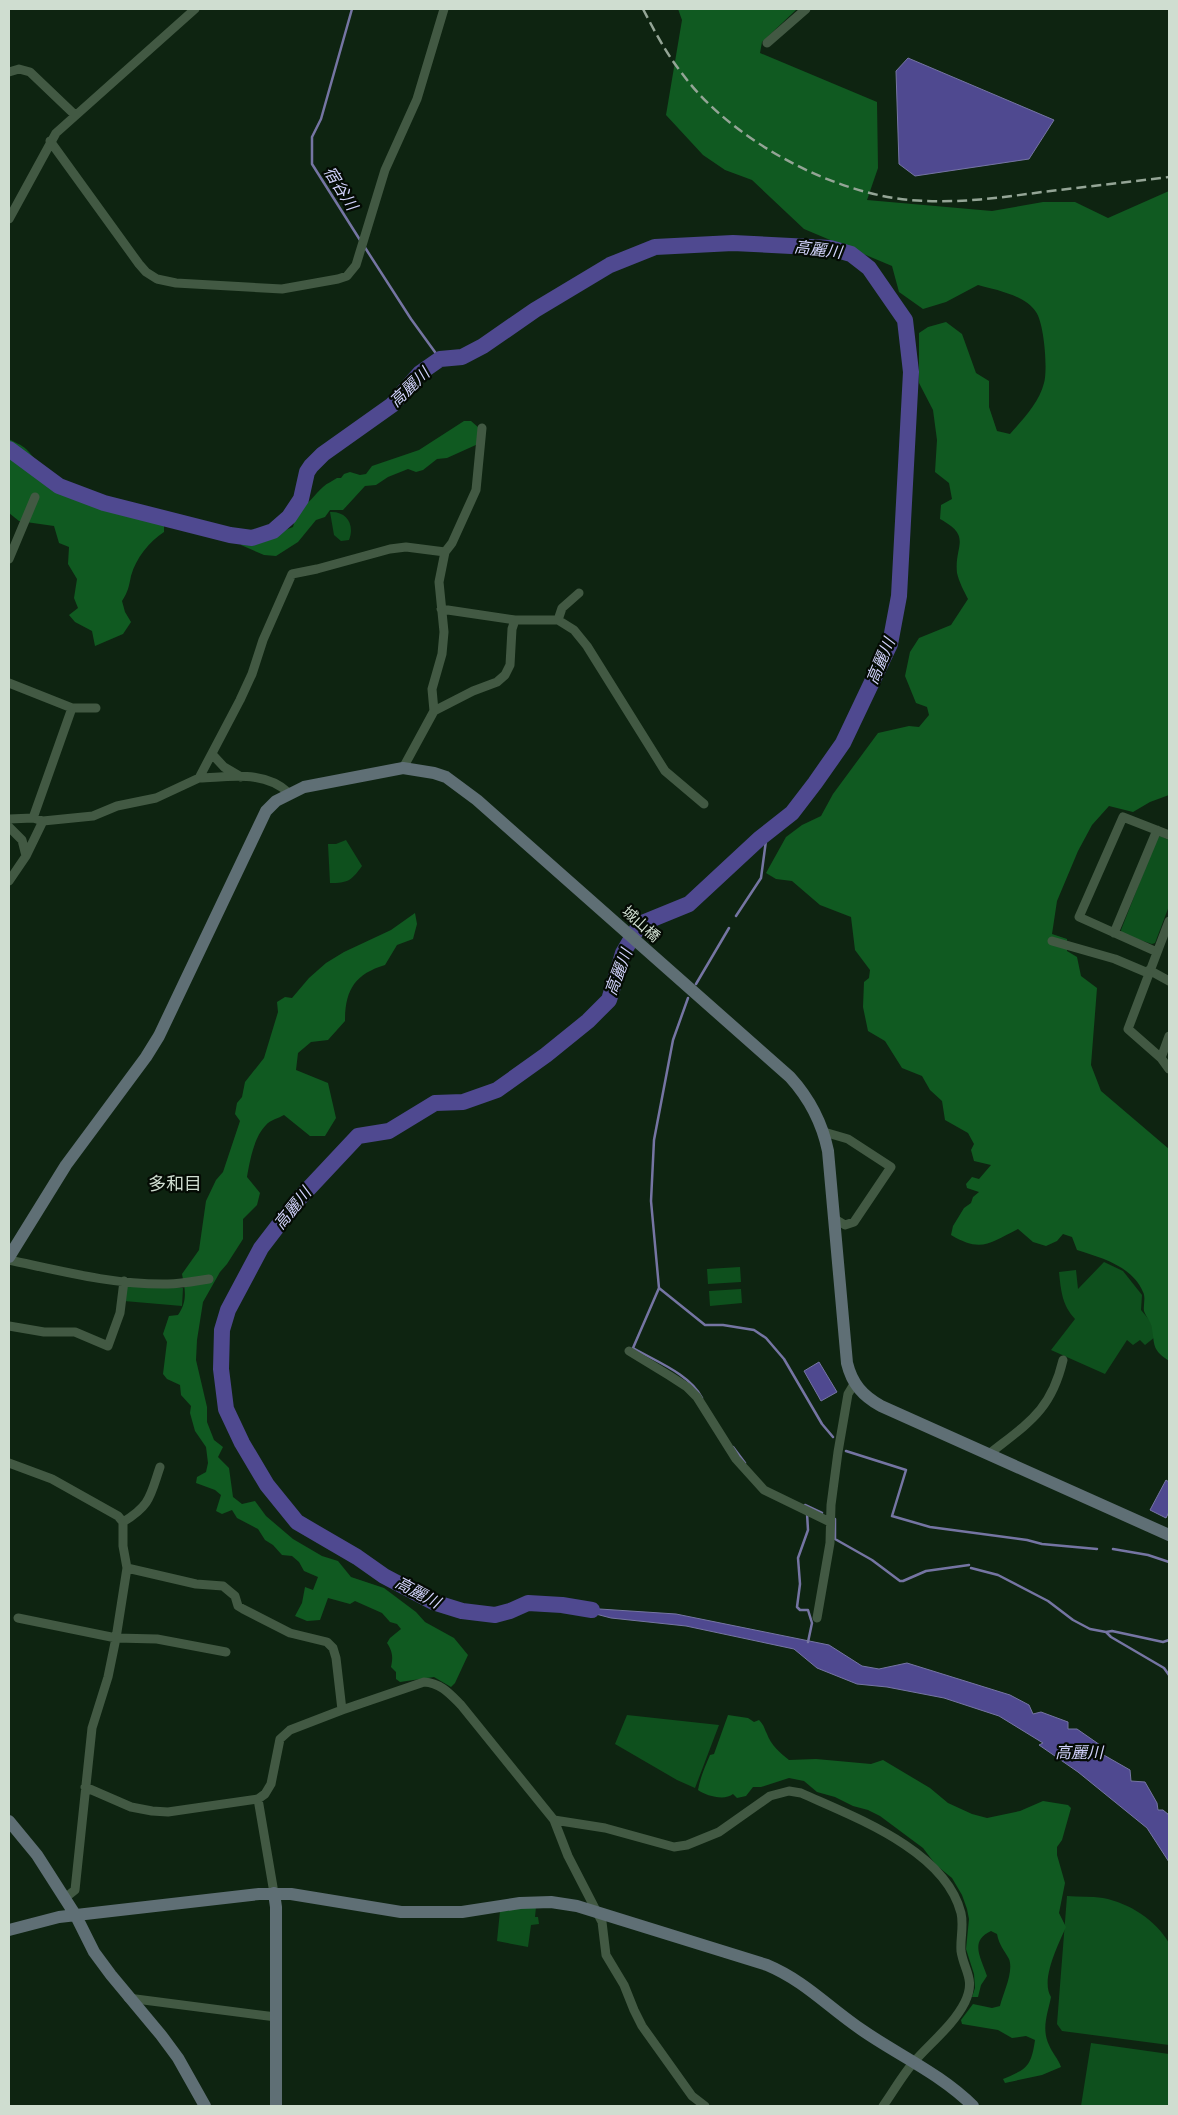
<svg xmlns="http://www.w3.org/2000/svg" width="1178" height="2115" viewBox="0 0 1178 2115" font-family="Poppins,'Noto Sans JP',sans-serif">
<rect width="100%" height="100%" fill="#0e2411"/>
<path fill="#0e501d" d="M330,512C347,511 355,525 349,540L341,541L334,535Z
M1160,836L1169,840V906L1155,943L1152,944L1122,934L1121,930L1157,838Z
M346,840L362,866C351,881 348,883 330,883L328,844H336Z
M1104,1262L1123,1271L1142,1295L1141,1310L1151,1322L1155,1337L1145,1345L1140,1340L1133,1345L1127,1340L1105,1374L1051,1350L1075,1319C1062,1305 1061,1291 1059,1272L1076,1270L1078,1289Z
M740,1267L741,1282L708,1284L707,1269Z
M126,1283L183,1288L182,1306L124,1301Z
M741,1289L742,1303L710,1306L709,1291Z
M627,1715L719,1725L695,1788L677,1780L615,1744Z
M1067,1896C1079,1897 1091,1896 1103,1898C1129,1903 1156,1920 1169,1943V2045L1062,2031L1057,2024Z
M536,1907L535,1917H538L539,1924L531,1925L528,1947L497,1941L500,1911Z
M1091,2043L1169,2054V2106H1081Z"/>
<path fill="#105a21" d="M678,9H797L762,42L760,53L877,102L878,168L867,200L992,211L1043,202H1075L1108,218L1169,191V795L1150,802L1133,812L1109,806L1092,825L1078,851L1057,901L1052,934L1067,939V951L1077,957L1081,976L1097,988L1091,1065L1101,1091L1169,1149V1361C1152,1349 1155,1347 1152,1329C1152,1323 1146,1317 1144,1311C1143,1305 1146,1298 1143,1292C1132,1266 1102,1258 1077,1250L1072,1237L1063,1234L1057,1241L1046,1246L1033,1242L1018,1229C990,1243 981,1253 951,1235L953,1226L964,1208L971,1203L973,1197L979,1192L967,1188L966,1184L972,1177L979,1179L991,1165L974,1161L971,1150L974,1144L968,1133L945,1120L942,1101L930,1090L922,1076L902,1068L885,1041L868,1031L863,1007L864,982L869,978L870,970L855,950L851,917L820,905L792,881L776,879L766,873L786,837L802,825L821,816L833,794L878,733L909,726L919,727L929,715L927,707L916,703L905,676L910,652L919,638L951,625L968,599C964,591 959,582 957,573C954,545 973,537 940,519L941,505L952,499L949,483L935,472L937,440L933,410L919,383V333L928,327L946,322L962,334L976,373L989,381V407L997,431L1010,434C1023,419 1039,403 1044,383C1048,369 1044,323 1036,312C1025,295 996,290 978,285L946,302L923,309L899,292L892,266L804,229L752,180L725,170L703,155L666,115L682,20Z
M464,421H471L479,428L478,444L447,458L437,459L423,470L416,472L408,469L388,477L376,485L365,486L343,510H330L325,517L316,520L298,542L276,556L264,555L241,545L242,541H257L293,527L298,508C310,504 314,495 323,487C327,483 333,481 337,478H341L344,474L350,472L360,475L366,474L372,466L419,450Z
M9,439C14,442 22,445 26,449C37,459 41,475 58,478L91,497C105,493 146,514 164,518V532C149,542 136,558 131,576C129,586 128,592 122,601L125,612L131,622L123,634L95,646L92,631L75,622L69,615L78,608L74,598L77,579L68,564L69,547L59,543L54,526L19,521L9,513Z
M415,913L417,924L413,939L397,945L385,965C355,974 345,990 345,1021L328,1040L311,1042L298,1053L296,1070L328,1083L336,1118L325,1136H310L284,1115C279,1118 270,1120 266,1125C254,1137 250,1160 247,1177L260,1193L257,1205L243,1219V1239L227,1264L220,1272L203,1302L197,1340L196,1360L207,1407V1422L214,1440L223,1447L218,1457L229,1468L233,1497L242,1504L255,1501L266,1516L293,1539L322,1556L338,1561L351,1577L384,1588L416,1612L425,1622L454,1638L468,1655L455,1683L451,1687L434,1677L400,1682L396,1679V1672L391,1667C393,1658 393,1652 387,1643L390,1638L401,1629L397,1624L390,1622L382,1613L355,1601L350,1604L328,1598L320,1620L307,1621L295,1616L302,1603L305,1587L313,1590L318,1577L304,1571L299,1562L292,1556L282,1555L273,1545L265,1540L258,1529L237,1518L232,1510L222,1514L216,1511L221,1495L215,1490L196,1483L197,1477L206,1472L208,1463L206,1447L195,1431L190,1413L191,1406L181,1395L180,1385L167,1379L163,1374L167,1342L163,1334L169,1316L178,1315C188,1301 185,1289 182,1274L199,1250L206,1201L216,1180L223,1172L240,1121L235,1114L237,1103L242,1097L245,1082L264,1058L278,1012L277,1002L285,997L292,998L309,978L326,963L344,952L391,930Z
M728,1715L748,1718L754,1722L759,1720C764,1725 764,1728 767,1734C771,1745 780,1753 789,1760L816,1759L871,1764L883,1760L930,1788L948,1803L972,1814L987,1818L1020,1811L1043,1801L1068,1805L1071,1808L1062,1840L1057,1847V1855L1065,1883L1059,1913L1066,1927C1059,1943 1040,1980 1051,1997C1048,2013 1041,2028 1049,2045C1052,2053 1058,2058 1061,2067L1042,2075L1005,2083L1003,2079C1027,2069 1031,2067 1035,2040L1026,2036L1012,2038L998,2030L962,2024L961,2020L973,2004L992,2008L1000,2006C1003,1993 1014,1972 1009,1959C1004,1950 999,1945 997,1934L991,1931C969,1941 981,1958 987,1976L981,1985L978,1997H972L975,1988L974,1974L966,1949L969,1919L967,1909L962,1895L952,1878L936,1865L923,1848L880,1816L868,1810L853,1806L835,1797L817,1792L804,1781L789,1778L761,1787H753L746,1796L737,1798L733,1794C725,1801 706,1796 698,1790C700,1778 705,1767 710,1755L714,1754Z"/>
<path fill="#4f4990" stroke="#7575a3" d="M908,58L1054,120L1029,159L915,176L899,164L896,71Z
M819,1362L837,1392L821,1401L804,1371Z
M1166,1480L1169,1482V1512L1166,1518L1150,1510Z
M569,1607L676,1614L829,1645L862,1666L879,1669L907,1663L1010,1695L1029,1705L1033,1714L1041,1712L1068,1722V1729H1077L1100,1745L1102,1754L1130,1770L1131,1781L1145,1782L1157,1803L1158,1810H1163L1169,1815V1862L1147,1828L1078,1772L1039,1745L1043,1743L999,1716L944,1698L887,1687L857,1684L817,1668L794,1649L686,1626L611,1618Z"/>
<g fill="none" stroke-linecap="round" stroke-linejoin="round">
<path stroke="#7575a3" stroke-width="2.5" d="M352,9L321,119L312,137V164L360,240
M364,246L411,319L440,359
M736,916L761,878L767,833
M696,984L729,928
M688,998L673,1040L654,1140L651,1201L659,1288L633,1348C655,1361 690,1374 702,1398
M659,1288L705,1325H723L754,1330L766,1338L784,1359L822,1424L833,1437
M733,1447L745,1463
M846,1451L906,1470L892,1516L930,1527L1027,1540L1042,1544L1097,1549
M805,1505L822,1513
M807,1513L808,1530L798,1558L800,1584L797,1607L800,1610H808L812,1623L808,1642
M835,1519V1539L872,1560L900,1581H903L926,1571L969,1565
M1113,1549L1148,1555L1169,1562
M971,1568L998,1575L1048,1601L1073,1620L1090,1629L1106,1632L1111,1637L1164,1668L1169,1675
M1106,1632L1112,1631L1163,1642L1169,1640"/>
<path stroke="#4f4990" stroke-width="16" d="M9,449L59,486L104,503L230,535L252,538L273,531L289,517L301,499L307,472L311,466L323,454L392,405L420,373L440,359L462,357L483,346L535,310L610,265L655,247L733,243L830,248L851,254L869,268L905,320L911,372L899,596L890,644L843,743L815,783L792,813L759,839L689,904L640,924L623,953L609,1000L588,1021L546,1055L497,1090L463,1102L435,1103L389,1131L358,1136L297,1201L261,1248L228,1310L222,1330L221,1369L226,1409L242,1443L267,1485L297,1522L357,1557L384,1576L433,1602L462,1611L495,1615L510,1611L528,1603L562,1605L592,1610"/>
<path stroke="#425943" stroke-width="9" d="M767,43L806,9
M9,72L19,69L30,72L75,115
M50,141L139,264L146,272L157,279L176,283L282,289L338,279L347,276L356,265L385,170L417,99L444,9
M9,219L56,133L195,9
M9,559L35,497
M441,609L515,620H558L562,608L579,593
M558,620L574,630L587,646L665,771L704,804
M9,683L72,708H96
M434,711L432,689L442,654L444,632L439,582L445,552L452,543L476,490L482,428
M212,754L224,767L241,777
M403,768L434,711L473,691L497,682L505,675L510,665L512,629L515,620
M199,778C231,777 264,770 289,793
M33,818L72,708
M9,819L33,818L43,821L93,816L117,806L156,798L199,778L240,700L252,674L263,640L292,574L317,569L390,549L406,547L445,552
M9,827L22,840L26,856
M9,881L26,856L43,821
M1169,921L1128,1029L1161,1058L1169,1069
M1114,933L1157,830
M1052,941L1115,959L1148,973
M1157,952L1079,917L1123,817L1169,835
M1149,970L1169,981
M1161,1058L1169,1036
M824,1132L848,1139L891,1167L854,1222L845,1225L835,1219
M9,1260C61,1271 114,1285 168,1284C181,1284 196,1281 209,1279
M9,1326L44,1332H75L108,1346L120,1313L124,1281
M629,1351L670,1376L687,1387L697,1397L736,1459L764,1490L830,1522
M989,1454C1028,1423 1051,1411 1063,1360
M9,1463L52,1479L118,1516L123,1522V1546L127,1568L116,1638L108,1677L92,1728L75,1890L65,1898
M123,1522C151,1505 150,1496 160,1467
M127,1568L196,1584L223,1586L235,1596L238,1606L243,1609L290,1633L327,1642L333,1648L336,1658L342,1710
M18,1618L116,1638L157,1639L226,1652
M817,1618L830,1543L831,1505L838,1452L848,1394L854,1384
M85,1787L131,1807L152,1811L168,1812L258,1799L265,1794L271,1784L280,1739L290,1730L342,1710L424,1682C441,1683 450,1694 461,1705L554,1820L568,1856L602,1922L606,1955L624,1985L634,2010L642,2026L692,2096L705,2106
M258,1799L274,1893
M554,1820L605,1828L674,1847L687,1845L719,1832L770,1796L789,1791L801,1793C854,1817 945,1850 961,1913C964,1926 960,1938 961,1951C964,1971 976,1979 965,2002C953,2026 930,2043 913,2063C902,2076 893,2092 883,2106
M128,1998L276,2017"/>
<path stroke="#5f6f75" stroke-width="12" d="M9,1257L66,1165L146,1057L159,1036L266,811L276,801L304,787L403,768L434,773L446,777L477,800L790,1077C810,1099 822,1122 828,1151L847,1363C852,1384 863,1396 881,1406L1169,1535
M9,1821L37,1855L76,1916L94,1952L111,1975L161,2035L178,2058L205,2106
M274,1893L276,1907V2106
M9,1930L59,1917L259,1894H291L401,1912H462L520,1903L551,1902L577,1906L767,1965C805,1981 828,2007 862,2030C898,2055 941,2074 973,2106"/>
<path stroke="#94a596" stroke-width="2.5" stroke-dasharray="10 5" stroke-linecap="butt" d="M643,9C655,32 667,55 684,76C732,140 831,193 910,200C955,204 998,198 1042,192C1084,187 1127,182 1169,177"/>
</g>
<g text-anchor="middle" stroke-width="4.5" stroke-linejoin="round" paint-order="stroke">
<g font-size="15" fill="#cfddd0" stroke="#040b04">
<text transform="translate(641 924) rotate(42)" y="5">城山橋</text>
</g>
<g font-size="16" font-style="italic" fill="#d1d2fb" stroke="#040b04">
<text transform="translate(341 188) rotate(58)" y="6">宿谷川</text>
<text transform="translate(818 249) rotate(7)" y="6">高麗川</text>
<text transform="translate(409 387) rotate(-44)" y="6">高麗川</text>
<text transform="translate(880 661) rotate(-67)" y="6">高麗川</text>
<text transform="translate(618 972) rotate(-69)" y="6">高麗川</text>
<text transform="translate(292 1208) rotate(-51)" y="6">高麗川</text>
<text transform="translate(418 1592) rotate(28)" y="6">高麗川</text>
<text x="1079" y="1758">高麗川</text>
</g>
<g font-size="18" fill="#cfddd0" stroke="#040b04">
<text x="175" y="1190">多和目</text>
</g>
</g>
<rect width="1178" height="2115" fill="none" stroke="#cfddd0" stroke-width="20"/>
</svg>
